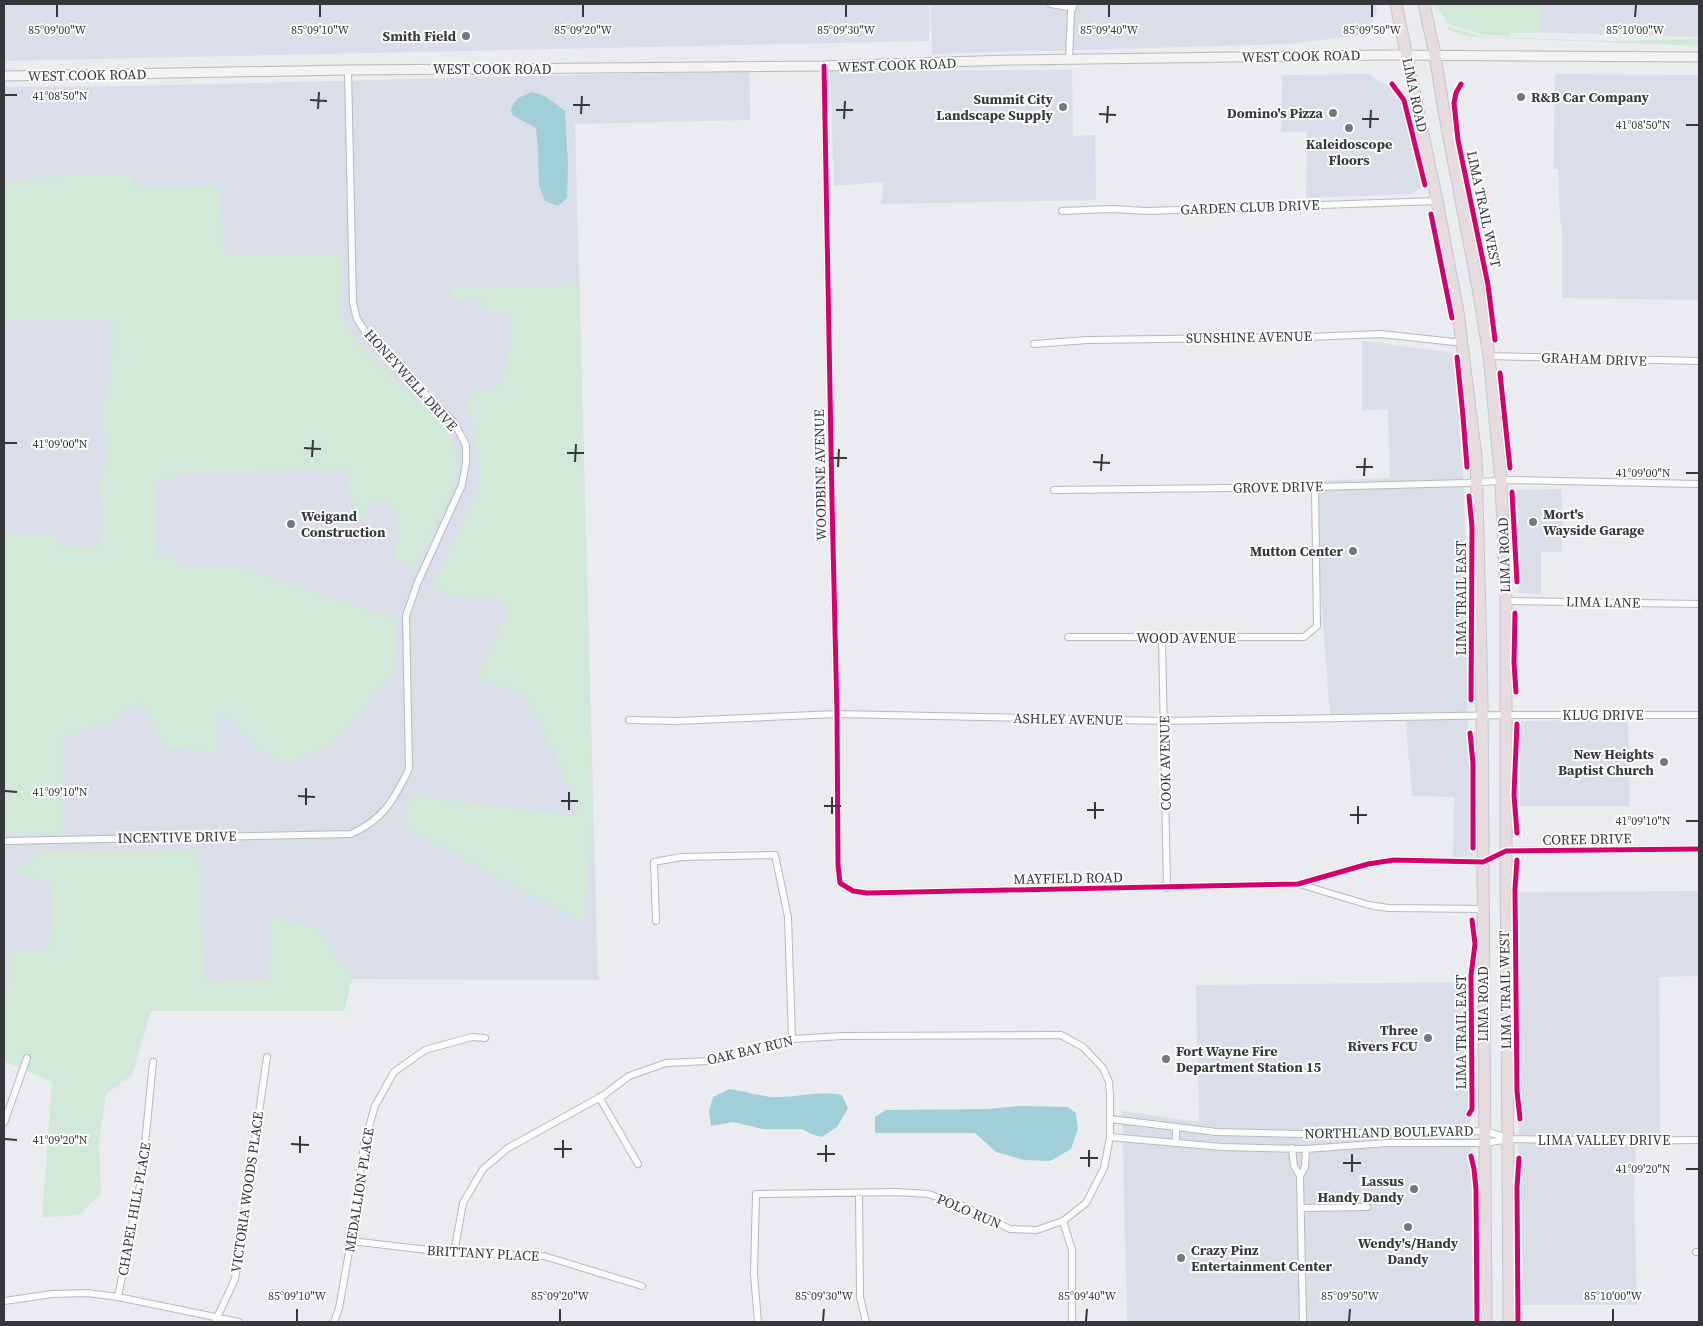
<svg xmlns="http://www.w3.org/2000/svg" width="1703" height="1326" viewBox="0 0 1703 1326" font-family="'Source Serif 4',serif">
<rect width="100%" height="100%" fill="#eaecf0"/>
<path fill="#d9dee8" d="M4,4H929V41L4,61Z
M931,4H1376L1377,10L1367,34L1290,44L932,54Z
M1440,4H1699V37L1486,31Z
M1072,70L1073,136L1095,135L1096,200L882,204L883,182L834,186L830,71Z
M749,71L751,120L575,124L598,980L357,979L4,984V87L128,86Z
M1368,74L1381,83L1390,85L1397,92L1402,102L1423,185L1412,194L1306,198L1307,132H1281L1282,75Z
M1555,74L1699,75V300L1562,298V238L1559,202L1558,169H1553Z
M1362,341L1454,353L1463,471L1467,583V701L1472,856L1453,857L1454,797L1412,796L1405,714H1330L1312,481L1390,478L1388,409L1362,411Z
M1562,489V552H1541V594L1519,593L1517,490Z
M1628,719L1630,806H1520V721Z
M1699,891V976L1659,977L1660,1134H1636L1634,1196L1637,1305H1518L1519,892Z
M1467,982L1475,1322H1127L1122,1111L1199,1122L1196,985Z"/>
<path fill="#d2e9da" d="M1435,4H1540L1539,31L1534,33H1510V36L1485,35L1448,24Z
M1448,27L1485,37L1610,41L1699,39V46L1474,37L1459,34L1448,29Z
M130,174L134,187L218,186L225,256L342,254V317L355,340L392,377L445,424L456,452L457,480L415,572L395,558V546L400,533L397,514L386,502L370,503L363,519L356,520L346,472L312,470L175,475L155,484V538L157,557H178V568H240L397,619L394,673L329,749L310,753L288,763L275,761L253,743L237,725L224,714H217L216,753L188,749L166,748L141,703L119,715L110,723L62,737L64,833L4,834V532L56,536L58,546L97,547L103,529L100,487L105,463L103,402L112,370L113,320H4V181H27L33,177Z
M579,286L593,812L584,924L401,825L411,796L578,816L556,755L525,696L477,675L493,645L505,618V603L489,597H458L431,588L479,488L480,460L467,402L474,392L501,387L512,341L511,314L485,312L479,298L455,300L451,296L453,288Z
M199,850L204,981L269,980L272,918L317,927L352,979L344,1011H151L132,1075L106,1094L99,1142L101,1194L78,1215L42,1218L52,1082L4,1061V984L10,983L9,953L50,948L52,884L15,871L45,852Z"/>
<path fill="#a0cfd7" d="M532,92L545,96L565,111L568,165L567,198L558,206L545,201L539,186L538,150L536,128L512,115L511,108L518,98Z
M729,1089C743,1091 764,1097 776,1097C799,1098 819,1090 842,1095L848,1108L837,1127L822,1137L811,1134L802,1129H763L733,1122L711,1126L709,1111L713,1097Z
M1021,1106L1068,1107L1076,1113L1078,1129L1071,1149L1050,1161L1024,1160L996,1152L975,1133H875V1117L886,1110L988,1109Z"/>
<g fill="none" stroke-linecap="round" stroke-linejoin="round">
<g stroke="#b8b9bd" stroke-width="8">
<path id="street" d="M1051,4L1073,8
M1069,60L1071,12L1074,4
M824,66L832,501L837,714L838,865L840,883L853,891L867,893L1298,884L1368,864L1394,860L1483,862L1506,851L1699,849
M1062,211L1112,209L1147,211L1437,201
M1034,344L1088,340L1309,337L1381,334L1454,342L1462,341
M1489,356L1699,361
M1054,490L1315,487L1467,483L1511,480L1699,484
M1506,601L1699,604
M1068,637H1304L1317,626L1315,487
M1162,638L1167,888
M629,720L677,721L837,714L1165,721L1507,715H1699
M4,841L351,834C384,819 393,801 409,769L406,616L417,584L462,485L466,463V445L454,422L372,342L357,319L353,303L348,70
M1299,884L1369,905L1389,908L1483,909
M656,921L654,862L681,857L775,855L788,917L792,1039
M599,1097L638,1164
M1110,1119L1217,1132L1299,1134L1484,1131L1508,1138
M4,1123L27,1058
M1176,1127V1143
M1110,1137L1222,1147L1306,1149L1386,1143H1485L1509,1139L1620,1141L1699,1140
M1292,1148L1294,1166L1300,1176L1303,1322
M1300,1176L1305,1167L1306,1149
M859,1193L860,1297L866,1322
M1301,1208L1367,1207
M1063,1221L1072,1250V1322
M351,1241L454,1253L544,1256L642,1286
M1696,1252H1699
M454,1253L463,1203L483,1169L508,1148L604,1095L629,1076L666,1063L708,1061L792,1039L842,1036L1061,1035L1083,1047L1103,1068L1109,1082L1110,1095V1137L1104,1168L1086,1203L1063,1221L1037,1230L1010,1229L959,1204L928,1194L896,1192L756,1194L754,1274L758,1322
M118,1297L142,1175L153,1062
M4,1301L52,1294L87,1293L118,1297L239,1322
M215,1322L235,1279L267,1057
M334,1322L339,1308L351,1241L364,1144L375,1106L394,1072L425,1050L472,1037L485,1038"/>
</g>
<g stroke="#b8b9bd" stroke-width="11">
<path id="secondary" d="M4,76L348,70L824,66L1009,60L1385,55L1699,57"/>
</g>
<g stroke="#c8c8cb" stroke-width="13">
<path id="highway" d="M1396,4L1437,201L1458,312L1476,457L1482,698L1486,1322
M1424,4L1435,55L1444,112L1478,288L1489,356L1501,481L1506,601V851L1509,1322"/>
</g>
<use href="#street" stroke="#fcfcfd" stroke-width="6"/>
<use href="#secondary" stroke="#f5f2f3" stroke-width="9"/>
<use href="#highway" stroke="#e6dbdf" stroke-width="11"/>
<g stroke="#fff" stroke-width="8">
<path id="cycleway" d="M824,66L832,501L837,714L838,865L840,883L853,891L867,893L1298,884L1368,864L1394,860L1483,862L1506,851L1699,849
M1392,84L1404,100L1425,185
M1461,84L1456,93L1454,103L1458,140L1488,285L1495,340
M1431,214L1452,318
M1457,357L1463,416L1467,467
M1500,373L1510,468
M1512,492L1517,582
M1469,496L1472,527L1471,700
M1515,613L1514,663L1516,692
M1517,724L1514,795L1517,833
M1470,733L1473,763V848
M1517,860L1515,889L1517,1091L1520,1119
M1469,1114L1472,1109V1098L1471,975L1475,944L1472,920
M1471,1156L1474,1169L1476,1189L1477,1322
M1518,1322L1517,1187L1519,1158"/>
</g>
<use href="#cycleway" stroke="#d6006c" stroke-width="5"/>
</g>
<path fill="none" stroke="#36383b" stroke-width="2" d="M57,17V5M320,17V5M583,17V5M846,17V5M1109,17V5M1372,17V5M1635,17L1636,5M5,95H17M310,100L327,101M573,105H590M318,109L319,92M836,110H853M581,114L582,96M1099,114L1116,115M844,119L845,101M1362,119H1379M1107,123L1108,106M1686,125H1698M1370,128L1371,110M5,443H17M304,448L321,449M567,453H584M312,457L313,440M830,458H847M575,462L576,444M1093,462L1110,463M838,467L839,449M1356,467H1373M1101,471L1102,454M1686,473H1698M1364,476L1365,458M5,791L17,792M298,796L315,797M561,801H578M306,805V788M824,806H841M569,810V792M1087,810H1104M832,814V797M1350,815H1367M1095,819V802M1686,821H1698M1358,824V806M5,1139L17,1140M291,1144L309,1145M554,1149H572M300,1153V1136M817,1154H835M563,1158V1140M1080,1158H1098M826,1162V1145M1343,1163H1361M1089,1167V1150M1686,1169H1698M1352,1172V1154M297,1321V1309M560,1321V1309M823,1321L824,1309M1086,1321L1087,1309M1349,1321L1350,1309M1613,1321V1309"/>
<g fill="#75777a" stroke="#fff" stroke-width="2">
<circle cx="466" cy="36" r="5"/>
<circle cx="1521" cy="97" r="5"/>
<circle cx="1063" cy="107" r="5"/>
<circle cx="1333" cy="113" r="5"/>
<circle cx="1349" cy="128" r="5"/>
<circle cx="1533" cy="522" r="5"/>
<circle cx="291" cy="524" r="5"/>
<circle cx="1353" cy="551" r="5"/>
<circle cx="1664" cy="762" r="5"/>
<circle cx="1428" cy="1038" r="5"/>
<circle cx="1166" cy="1059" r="5"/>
<circle cx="1414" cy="1189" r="5"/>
<circle cx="1408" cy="1227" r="5"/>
<circle cx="1181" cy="1258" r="5"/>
</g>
<g text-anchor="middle" stroke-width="4" stroke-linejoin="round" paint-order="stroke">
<g font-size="14" font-weight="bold" fill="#36383b" stroke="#fff" text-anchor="end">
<text x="456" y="41">Smith Field</text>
<text x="1531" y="102" text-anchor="start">R&amp;B Car Company</text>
<text x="1053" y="104">Summit City<tspan x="1053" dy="16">Landscape Supply</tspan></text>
<text x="1323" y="118">Domino's Pizza</text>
<text x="1349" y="149" text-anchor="middle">Kaleidoscope<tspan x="1349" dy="16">Floors</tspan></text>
<text x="1543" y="519" text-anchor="start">Mort's<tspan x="1543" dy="16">Wayside Garage</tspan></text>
<text x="301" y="521" text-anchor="start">Weigand<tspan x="301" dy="16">Construction</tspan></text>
<text x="1343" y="556">Mutton Center</text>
<text x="1654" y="759">New Heights<tspan x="1654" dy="16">Baptist Church</tspan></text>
<text x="1418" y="1035">Three<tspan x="1418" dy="16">Rivers FCU</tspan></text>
<text x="1176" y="1056" text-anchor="start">Fort Wayne Fire<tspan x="1176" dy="16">Department Station 15</tspan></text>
<text x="1404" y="1186">Lassus<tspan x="1404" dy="16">Handy Dandy</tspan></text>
<text x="1408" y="1248" text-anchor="middle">Wendy's/Handy<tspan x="1408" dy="16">Dandy</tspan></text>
<text x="1191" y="1255" text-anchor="start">Crazy Pinz<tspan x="1191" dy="16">Entertainment Center</tspan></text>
</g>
<g font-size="14" fill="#36383b" stroke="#fff">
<text transform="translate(1301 56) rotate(-1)" y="5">WEST COOK ROAD</text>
<text transform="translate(897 65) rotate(-2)" y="5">WEST COOK ROAD</text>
<text x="492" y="74">WEST COOK ROAD</text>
<text transform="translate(87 75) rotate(-1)" y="5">WEST COOK ROAD</text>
<text transform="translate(1415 95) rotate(78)" y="5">LIMA ROAD</text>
<text transform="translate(1250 207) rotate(-2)" y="5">GARDEN CLUB DRIVE</text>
<text transform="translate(1484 209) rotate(78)" y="5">LIMA TRAIL WEST</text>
<text transform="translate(1249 337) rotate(-1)" y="5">SUNSHINE AVENUE</text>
<text transform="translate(1594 359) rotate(2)" y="5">GRAHAM DRIVE</text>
<text transform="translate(411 380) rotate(48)" y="5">HONEYWELL DRIVE</text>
<text transform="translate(820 475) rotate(-91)" y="5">WOODBINE AVENUE</text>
<text transform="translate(1278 487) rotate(-1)" y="5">GROVE DRIVE</text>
<text transform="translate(1504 555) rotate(-92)" y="5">LIMA ROAD</text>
<text transform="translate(1461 598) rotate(-90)" y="5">LIMA TRAIL EAST</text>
<text transform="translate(1603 602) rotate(1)" y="5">LIMA LANE</text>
<text x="1186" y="643">WOOD AVENUE</text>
<text x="1603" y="720">KLUG DRIVE</text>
<text transform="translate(1068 719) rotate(1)" y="5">ASHLEY AVENUE</text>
<text transform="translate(1165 763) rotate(-91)" y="5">COOK AVENUE</text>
<text transform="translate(177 837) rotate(-1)" y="5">INCENTIVE DRIVE</text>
<text transform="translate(1587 839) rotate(-1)" y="5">COREE DRIVE</text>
<text transform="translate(1068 878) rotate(-1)" y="5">MAYFIELD ROAD</text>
<text transform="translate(1505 990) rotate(-91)" y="5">LIMA TRAIL WEST</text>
<text transform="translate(1483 1004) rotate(-90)" y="5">LIMA ROAD</text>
<text transform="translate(1461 1032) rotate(-90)" y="5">LIMA TRAIL EAST</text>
<text transform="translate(750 1050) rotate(-13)" y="5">OAK BAY RUN</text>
<text transform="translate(1389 1132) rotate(-1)" y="5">NORTHLAND BOULEVARD</text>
<text x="1604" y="1145">LIMA VALLEY DRIVE</text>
<text transform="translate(359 1190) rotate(-81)" y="5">MEDALLION PLACE</text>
<text transform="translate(247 1192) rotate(-82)" y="5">VICTORIA WOODS PLACE</text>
<text transform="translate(134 1209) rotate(-80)" y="5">CHAPEL HILL PLACE</text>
<text transform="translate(969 1211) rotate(23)" y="5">POLO RUN</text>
<text transform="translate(483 1253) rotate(3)" y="5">BRITTANY PLACE</text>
</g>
</g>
<g font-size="12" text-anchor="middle" fill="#36383b" stroke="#fff" stroke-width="4" stroke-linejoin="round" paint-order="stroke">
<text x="57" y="34">85°09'00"W</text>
<text x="320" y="34">85°09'10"W</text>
<text x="583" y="34">85°09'20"W</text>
<text x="846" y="34">85°09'30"W</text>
<text x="1109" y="34">85°09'40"W</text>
<text x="1372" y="34">85°09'50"W</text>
<text x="1635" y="34">85°10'00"W</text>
<text x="60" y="100">41°08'50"N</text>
<text x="1643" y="129">41°08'50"N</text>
<text x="60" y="448">41°09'00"N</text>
<text x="1643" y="477">41°09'00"N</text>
<text x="60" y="796">41°09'10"N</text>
<text x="1643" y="825">41°09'10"N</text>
<text x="60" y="1144">41°09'20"N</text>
<text x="1643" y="1173">41°09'20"N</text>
<text x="297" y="1300">85°09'10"W</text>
<text x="560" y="1300">85°09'20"W</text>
<text x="824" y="1300">85°09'30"W</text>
<text x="1087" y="1300">85°09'40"W</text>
<text x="1350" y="1300">85°09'50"W</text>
<text x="1613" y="1300">85°10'00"W</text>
</g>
<rect width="1703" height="1326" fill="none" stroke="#36383b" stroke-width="10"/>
</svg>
